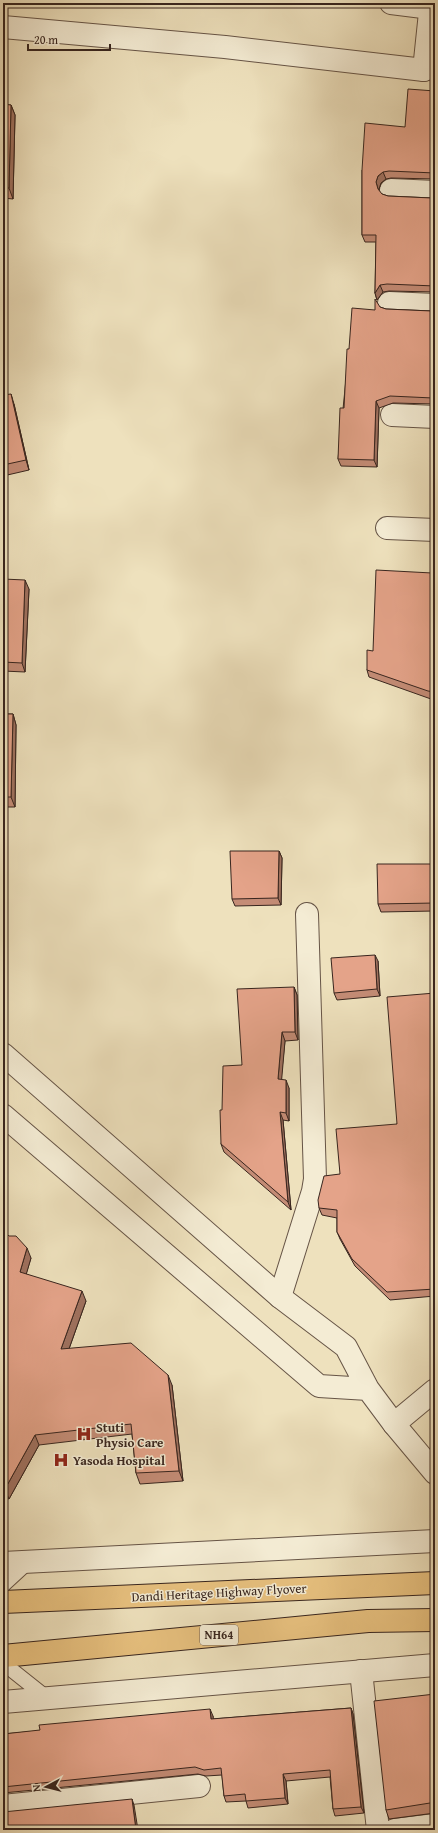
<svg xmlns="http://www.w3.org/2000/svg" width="438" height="1833" viewBox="0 0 438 1833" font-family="'Gentium Book Plus',serif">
<rect width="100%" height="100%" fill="#eee1bd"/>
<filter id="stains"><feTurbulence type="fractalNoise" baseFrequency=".005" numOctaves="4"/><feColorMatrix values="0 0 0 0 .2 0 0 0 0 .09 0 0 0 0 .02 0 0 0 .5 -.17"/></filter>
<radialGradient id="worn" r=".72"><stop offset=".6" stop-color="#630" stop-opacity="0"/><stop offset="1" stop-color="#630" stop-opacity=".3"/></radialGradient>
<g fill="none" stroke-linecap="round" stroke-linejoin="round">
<g stroke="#665446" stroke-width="16">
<path id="service" d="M3,1585L28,1562
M3,1663L47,1698"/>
</g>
<g stroke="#665446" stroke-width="24">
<path id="minor" d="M424,70L431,3
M391,190L435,192
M389,303L435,305
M392,415L435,417
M387,528L435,530
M280,1297L313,1191L315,1179L307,914
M394,1424L435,1390
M361,1671L378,1830
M3,1806L199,1786
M395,1830L435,1825"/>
</g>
<g stroke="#665446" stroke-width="24">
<path id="tertiary" d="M391,3L431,8L435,11
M3,27L225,47L424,70L435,65
M3,1054L280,1297L346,1347L368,1389L394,1424L435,1473
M3,1115L319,1386L368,1389
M3,1563L435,1541
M3,1702L435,1665"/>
</g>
<g stroke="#38251e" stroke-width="24">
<path id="trunk" d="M3,1602L435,1583
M3,1656L368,1621L435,1620"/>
</g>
<use href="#service" stroke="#f4ecd4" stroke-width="14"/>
<use href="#minor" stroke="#f4ecd4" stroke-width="22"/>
<use href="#tertiary" stroke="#f4ecd4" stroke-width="22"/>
<use href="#trunk" stroke="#e7c07e" stroke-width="22"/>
</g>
<path fill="#c48c76" stroke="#38251e" d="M435,91V179L391,178L386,179L381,183L379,189V191L382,194L388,196L432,198L435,197V292L389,291L383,292L377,300L375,293L376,242H365L362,235V170L405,127Z
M3,96L6,105H11L15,115L13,199L3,198Z
M380,307L386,309L432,311L435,310V404L393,403L379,408L377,467L341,466L338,459L349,349L375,310Z
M3,395L14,404L29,470L3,476Z
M435,422V479H434L432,472Z
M435,562V699H431L369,677L367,670L373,651L432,573Z
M3,579L29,589L25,672L3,671Z
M3,714H13L16,725L15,807H3Z
M279,851L282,858L281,905L235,906L232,899Z
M432,864L433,866H435V911L381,912L378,904Z
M378,961L380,996L337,1000L334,993Z
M294,987L297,995L298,1040L285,1041L281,1079L289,1088V1121L283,1120L291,1210L224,1152L221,1144L242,1065Z
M435,993V1296L390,1300L355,1266L340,1239L337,1232V1218L322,1215L319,1208L340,1174L397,1124Z
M3,1230L31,1258L26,1274L86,1301L69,1349L172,1385L183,1481L140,1484L136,1473L132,1434L39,1445L9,1499L3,1497Z
M435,1694V1813L389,1819L386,1810Z
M351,1708L353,1714L364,1813L335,1816L333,1809L330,1777L286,1781L288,1804L248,1808L246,1801L226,1802L224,1796L222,1775L206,1776L198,1774L3,1793V1734L213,1716V1719Z"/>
<path fill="#a07260" stroke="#38251e" d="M3,96L6,104L5,115L3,108Z
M11,105L15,115L13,199L9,188Z
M383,172L386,179L381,183L379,189L380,196L376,182L378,176Z
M380,285L383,292L377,300L375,293Z
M11,394L14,404L29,470L26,460Z
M376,401L379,408L377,467L374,460Z
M25,580L29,589L25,672L22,663Z
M13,714L16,725L15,807L11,797Z
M279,851L282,858L281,905L278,898Z
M375,955L378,961L380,996L377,989Z
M294,987L297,995L298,1040L295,1032Z
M282,1032L285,1041L281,1087L278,1079Z
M286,1080L289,1088V1121L286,1113Z
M280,1112L283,1120L291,1210L288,1202Z
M27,1248L31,1258L24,1282L20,1272Z
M82,1291L86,1301L65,1360L61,1349Z
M168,1375L172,1385L183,1481L179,1471Z
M35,1435L39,1445L9,1499L5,1489Z
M351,1708L353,1714L364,1813L361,1807Z
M210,1709L213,1716L214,1726L211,1719Z
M283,1774L286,1781L288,1804L285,1798Z
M132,1799L134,1805L138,1830H136Z"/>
<path fill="#e4a389" stroke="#38251e" d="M408,89L435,91V173L389,171L383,172L378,176L376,182L378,189L382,194L388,196L432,198L435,197V286L387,284L380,285L375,293L376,235H362V170L365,123L405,127Z
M3,104L11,105L9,188H3Z
M375,299L380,307L386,309L432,311L435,310V398H433L390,396L376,401L374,460L338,459L340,408H344L347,349H349L352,308L375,310Z
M11,394L26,460L3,465V395Z
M435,422V472H432V423Z
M435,562V692L428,691L367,670V650L373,651L376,570L432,573Z
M3,579L25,580L22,663L3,662Z
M3,714H13L11,797H3Z
M230,851H279L278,898L232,899Z
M377,864H432V866H435V903L378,904Z
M375,955L377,989L334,993L331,958Z
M294,987L295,1032H282L278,1079L286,1080V1113L280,1112L288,1202L221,1144L220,1110H222L223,1066L242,1065L237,989Z
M435,993V1289L387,1292L352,1259L337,1232V1210L319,1208L318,1200L324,1176L340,1174L336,1129L397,1124L387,997Z
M3,1230L9,1236H16L27,1248L20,1272L82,1291L61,1349L131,1343L168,1375L179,1471L136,1473L131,1424L35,1435L5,1489L3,1488Z
M435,1694V1804L430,1803L386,1810L374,1701Z
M351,1708L361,1807L333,1809L330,1770L283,1774L285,1798L246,1801L245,1794L224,1796L221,1768L204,1770L195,1767L3,1787V1734L40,1730L39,1725L210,1709L211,1719Z
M132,1799L136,1830H3V1812Z
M435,1827V1830H417L434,1828Z"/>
<defs>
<g id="hospital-bare" transform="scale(1.2)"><path d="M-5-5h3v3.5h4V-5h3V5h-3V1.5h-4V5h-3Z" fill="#8f2418" stroke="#f4ecd4" stroke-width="2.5" paint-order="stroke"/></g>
</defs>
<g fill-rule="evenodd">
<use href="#hospital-bare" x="84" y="1434"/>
<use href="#hospital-bare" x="61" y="1460"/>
</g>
<g text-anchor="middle" stroke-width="3" stroke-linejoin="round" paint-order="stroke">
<rect fill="#f4ecd4" stroke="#706155" stroke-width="1" x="200" y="1625" width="38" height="20" rx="3"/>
<g font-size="12" font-weight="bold" fill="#38251e">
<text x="219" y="1639">NH64</text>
</g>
<g font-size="13" font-weight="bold" fill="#38251e" stroke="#f4ecd4" text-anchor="start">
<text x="96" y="1432">Stuti<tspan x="96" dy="15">Physio Care</tspan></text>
<text x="73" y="1465">Yasoda Hospital</text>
</g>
<g font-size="13" fill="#38251e" stroke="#f4ecd4">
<text transform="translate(219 1592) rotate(-3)" y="5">Dandi Heritage Highway Flyover</text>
</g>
</g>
<rect width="438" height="1833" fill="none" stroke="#eee1bd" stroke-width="16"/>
<rect x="4" y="4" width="430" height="1825" fill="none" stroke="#38251e" stroke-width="2"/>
<rect x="8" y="8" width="422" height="1817" fill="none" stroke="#38251e"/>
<g transform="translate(46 1787) rotate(263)" stroke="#f4ecd4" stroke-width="3" paint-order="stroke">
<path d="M0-3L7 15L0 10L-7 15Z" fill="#38251e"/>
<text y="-6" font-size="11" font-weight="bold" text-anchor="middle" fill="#38251e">N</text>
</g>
<path d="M28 44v6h82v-6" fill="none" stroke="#38251e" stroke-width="2"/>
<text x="34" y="44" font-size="12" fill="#38251e" stroke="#f4ecd4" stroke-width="3" paint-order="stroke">20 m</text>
<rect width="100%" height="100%" filter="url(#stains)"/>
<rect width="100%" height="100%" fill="url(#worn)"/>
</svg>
